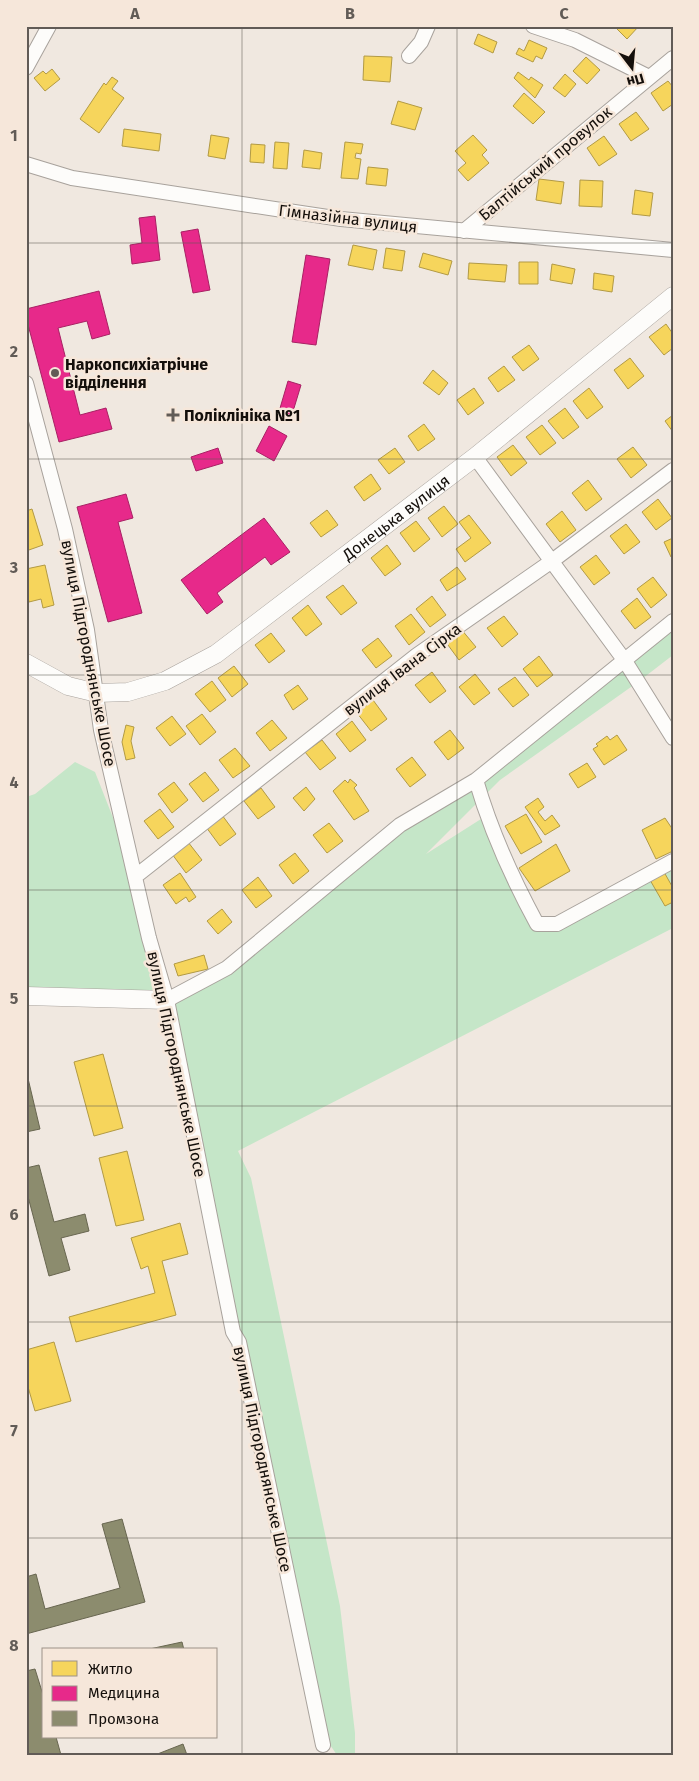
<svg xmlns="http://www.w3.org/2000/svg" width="699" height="1781" viewBox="0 0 699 1781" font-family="'Fira Sans',sans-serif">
<rect width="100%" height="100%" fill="#f0e8e0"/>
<path fill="#c5e6c8" d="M673,621V655L638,682L500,780L426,854L481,819L538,924H557L673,861V928L238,1151L251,1178L340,1606L355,1733V1755H337L328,1742L167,1000L26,996V797L35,794L75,762L95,772L136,876L167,1000L227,968L400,825L476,780Z"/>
<path fill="#f6d55c" stroke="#b29a44" d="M614,26H639L627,39Z
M478,34L497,42L493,53L474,44Z
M529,40L547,48L542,59L536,56L533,62L516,54L519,48L524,51Z
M364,56L392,57L390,82L363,80Z
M586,57L600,70L587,84L573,71Z
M52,69L60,79L45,91L34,78L43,71L46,74Z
M518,72L529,80L531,77L543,85L535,98L514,78Z
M565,74L576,84L565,97L553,88Z
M112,77L118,81L112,89L124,98L99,133L80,119L104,83L106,85Z
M668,81L673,87V104L663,111L651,93Z
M524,93L545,112L533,124L513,106Z
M398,101L422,108L415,130L391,124Z
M636,112L649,129L631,141L619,124Z
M124,129L161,134L159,151L122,146Z
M211,135L229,138L225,159L208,156Z
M473,135L487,150L482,155L489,163L468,181L458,170L466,163L455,151Z
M604,136L617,154L599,166L587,148Z
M275,142L289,143L287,169L273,168Z
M345,142L363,144L361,154L356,153L355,158L361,159L358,179L341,178Z
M251,144L265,145L264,163L250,162Z
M304,150L322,153L320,169L302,167Z
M368,167L388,169L386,186L366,184Z
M539,179L564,182L561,204L536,200Z
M580,180L603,181L602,207L579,206Z
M635,190L653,193L650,216L632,214Z
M353,245L377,250L373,270L348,265Z
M386,248L405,251L402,271L383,268Z
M423,253L452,261L448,275L419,267Z
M519,262H538V284H519Z
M469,263L507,265L505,282L468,279Z
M552,264L575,269L572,284L550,280Z
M594,273L614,276L612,292L593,289Z
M666,324L673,334V348L664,355L649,337Z
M529,345L539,359L523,371L512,357Z
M630,358L644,376L628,389L614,370Z
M504,366L515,380L498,392L488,378Z
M433,370L448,383L439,395L423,383Z
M474,388L484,403L468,415L457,400Z
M589,388L603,407L587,419L573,401Z
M565,408L579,427L563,439L548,421Z
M673,415V432L665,421Z
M424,424L435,439L418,451L408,436Z
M542,425L556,443L540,455L526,437Z
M513,445L527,463L511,476L497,457Z
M633,447L647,465L631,478L617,459Z
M395,448L405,462L389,474L378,460Z
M371,474L381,489L364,501L354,487Z
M588,480L602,499L586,511L572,493Z
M658,499L672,518L656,530L642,512Z
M444,506L458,524L442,537L428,518Z
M32,509L43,545L26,551V511Z
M327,510L338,525L321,537L310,523Z
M562,511L576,530L560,542L546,524Z
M469,515L491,543L465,562L456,549L471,538L459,522Z
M416,521L430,539L414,552L400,533Z
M626,524L640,542L624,554L610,536Z
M673,538V556L671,557L664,542Z
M387,545L401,564L385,576L371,558Z
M596,555L610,573L594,585L580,567Z
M45,565L54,605L43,608L41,599L29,602L26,589V569Z
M457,567L466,579L447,591L440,580Z
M653,577L667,595L651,608L637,589Z
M343,585L357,603L341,615L326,597Z
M432,596L446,615L430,627L416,609Z
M637,598L651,617L635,629L621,611Z
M308,605L322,624L306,636L292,618Z
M411,614L425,632L409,645L395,626Z
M504,616L518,634L502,647L487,628Z
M461,629L476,647L459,660L445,641Z
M271,633L285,651L269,663L255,645Z
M378,638L392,656L376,668L362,650Z
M539,656L553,675L537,687L523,669Z
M234,666L248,684L232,697L218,678Z
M432,672L446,691L430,703L415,685Z
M475,674L490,693L474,705L459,687Z
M515,677L529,695L513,707L498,689Z
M212,681L226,700L210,712L195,694Z
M298,685L308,699L293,710L284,695Z
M373,700L387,719L371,731L357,713Z
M202,714L216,732L200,745L186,726Z
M172,716L186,734L170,746L156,728Z
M272,720L287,738L270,751L256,733Z
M352,721L366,740L350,752L336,734Z
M126,725L134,727L131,741L135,758L126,760L122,742Z
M450,730L464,748L448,760L434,742Z
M617,735L627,750L604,765L593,749L598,746L596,744L607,736L610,740Z
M322,740L336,758L320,770L305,752Z
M235,748L250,766L233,778L219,760Z
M412,757L426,775L410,787L396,769Z
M587,763L596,777L578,788L569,774Z
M205,772L219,790L203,802L189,784Z
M350,779L357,785L354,788L369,811L354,820L333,791L345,780L348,783Z
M174,782L188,800L172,813L158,794Z
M306,787L315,799L304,811L293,798Z
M261,788L275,807L258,819L244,801Z
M538,798L544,807L538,812L545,821L552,815L560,826L545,835L525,807Z
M160,809L174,827L158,839L144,821Z
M526,814L542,842L521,854L505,826Z
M222,815L236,834L220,846L206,827Z
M665,818L673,830V851L656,859L642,830Z
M329,823L343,841L327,853L313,835Z
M188,842L202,860L186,873L172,854Z
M556,844L570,871L535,891L519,868Z
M295,853L309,871L293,884L279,865Z
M664,872L673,888V902L665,906L650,880Z
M180,873L196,897L189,902L186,897L176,904L163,885Z
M258,877L272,896L256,908L242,890Z
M222,909L232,922L218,934L207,921Z
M204,955L208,969L178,976L174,964Z
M103,1054L123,1128L94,1136L74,1062Z
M127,1151L144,1220L116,1226L99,1158Z
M180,1223L188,1254L162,1261L176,1315L76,1342L69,1317L155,1293L148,1266L141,1269L131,1238Z
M54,1342L71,1401L35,1411L26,1380V1350Z"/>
<path fill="#e7298a" stroke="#a82164" d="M155,216L160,260L132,264L130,245L142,243L139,218Z
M198,229L210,290L193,293L181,232Z
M306,255L330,259L316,345L292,342Z
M99,291L110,334L92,339L87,321L58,328L80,415L106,408L112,429L59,442L26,317V309Z
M288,381L301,385L291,418L278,415Z
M269,426L287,436L274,461L256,451Z
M218,448L223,463L196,471L191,457Z
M126,494L133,518L118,522L142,613L108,622L77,507Z
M264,518L290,552L271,565L265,557L217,593L223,602L207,614L181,580Z"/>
<path fill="#8c8c6e" stroke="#686650" d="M26,1070L40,1129L26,1132Z
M39,1165L54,1222L85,1214L89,1231L61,1238L70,1270L49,1276L26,1189V1168Z
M122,1519L145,1602L26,1634V1577L36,1574L45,1609L120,1588L102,1524Z
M182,1642L184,1650H145Z
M35,1669L44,1698V1737H56L61,1755H27L26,1671Z
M183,1744L187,1755H155Z"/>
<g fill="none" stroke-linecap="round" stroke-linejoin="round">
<g stroke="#a8a29c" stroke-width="16">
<path id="minor" d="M533,26L575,40L649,77
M409,56L421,42L428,26
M26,68L49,26
M26,164L72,178L341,219L673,250
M464,231L673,58
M26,383L65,529L87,630L101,730L149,938L167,1000L233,1332L239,1342L323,1745
M475,457L625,661L673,738
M476,780C491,832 511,876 537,924H557L673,861
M136,876L417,655L552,561L673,470
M167,1000L227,968L400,825L476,780L673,621"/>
</g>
<g stroke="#a8a29c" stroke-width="19">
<g id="tertiary">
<path id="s1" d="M26,663L68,686L97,693L128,692L165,681L216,654L475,457L673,296"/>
<path d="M26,996L167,1000"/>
</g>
</g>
<use href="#minor" stroke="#fdfcfa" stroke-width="14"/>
<use href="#tertiary" stroke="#fdfcfa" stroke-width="18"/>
</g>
<path fill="none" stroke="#615b56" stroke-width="1" stroke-opacity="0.55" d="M242,26V1755M457,26V1755M26,243H673M26,459H673M26,675H673M26,890H673M26,1106H673M26,1322H673M26,1538H673"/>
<g fill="#615b56" stroke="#f6e7da" stroke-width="2">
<circle cx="55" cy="373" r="5"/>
<path d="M170.5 407.5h5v5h5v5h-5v5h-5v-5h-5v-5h5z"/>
</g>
<g text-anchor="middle" stroke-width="5" stroke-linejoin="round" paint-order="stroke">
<g font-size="16" fill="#140f0b" stroke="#f6e7da">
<text transform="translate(545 163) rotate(-40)" y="6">Балтійський провулок</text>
<text transform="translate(348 218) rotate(7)" y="6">Гімназійна вулиця</text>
<text dy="6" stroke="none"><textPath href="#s1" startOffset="431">Донецька вулиця</textPath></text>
<text transform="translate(89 653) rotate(79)" y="6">вулиця Підгороднянське Шосе</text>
<text transform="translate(402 669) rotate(-37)" y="6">вулиця Івана Сірка</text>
<text transform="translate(177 1064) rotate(78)" y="6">вулиця Підгороднянське Шосе</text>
<text transform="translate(263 1459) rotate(78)" y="6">вулиця Підгороднянське Шосе</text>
</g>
<g font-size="16" font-weight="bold" fill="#140f0b" stroke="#f6e7da" text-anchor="start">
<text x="65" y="370">Наркопсихіатрічне<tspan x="65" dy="18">відділення</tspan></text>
<text x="184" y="421">Поліклініка №1</text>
</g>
</g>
<rect width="699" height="1781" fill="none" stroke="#f6e7da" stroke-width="55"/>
<rect x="42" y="1648" width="175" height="90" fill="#f6e7da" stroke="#9c9187"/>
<rect x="52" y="1661" width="25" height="15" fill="#f6d55c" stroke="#9c9187"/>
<text x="88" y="1674" font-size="15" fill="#140f0b">Житло</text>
<rect x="52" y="1686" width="25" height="15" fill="#e7298a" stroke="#9c9187"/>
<text x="88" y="1698" font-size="15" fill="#140f0b">Медицина</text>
<rect x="52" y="1711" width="25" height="15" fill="#8c8c6e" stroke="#9c9187"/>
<text x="88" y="1724" font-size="15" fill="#140f0b">Промзона</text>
<g transform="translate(632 68) rotate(164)" stroke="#f6e7da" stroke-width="4" paint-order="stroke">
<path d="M0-4L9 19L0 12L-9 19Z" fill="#140f0b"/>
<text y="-8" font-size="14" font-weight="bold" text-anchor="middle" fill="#140f0b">Пн</text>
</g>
<rect x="28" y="28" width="644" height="1726" fill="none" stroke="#615b56" stroke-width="2"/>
<g font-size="16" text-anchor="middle" font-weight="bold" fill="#615b56">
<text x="135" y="19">A</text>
<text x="350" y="19">B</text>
<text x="564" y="19">C</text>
<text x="14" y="141">1</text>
<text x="14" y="357">2</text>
<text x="14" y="573">3</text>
<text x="14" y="788">4</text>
<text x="14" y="1004">5</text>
<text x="14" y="1220">6</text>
<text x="14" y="1436">7</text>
<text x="14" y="1651">8</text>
</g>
</svg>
